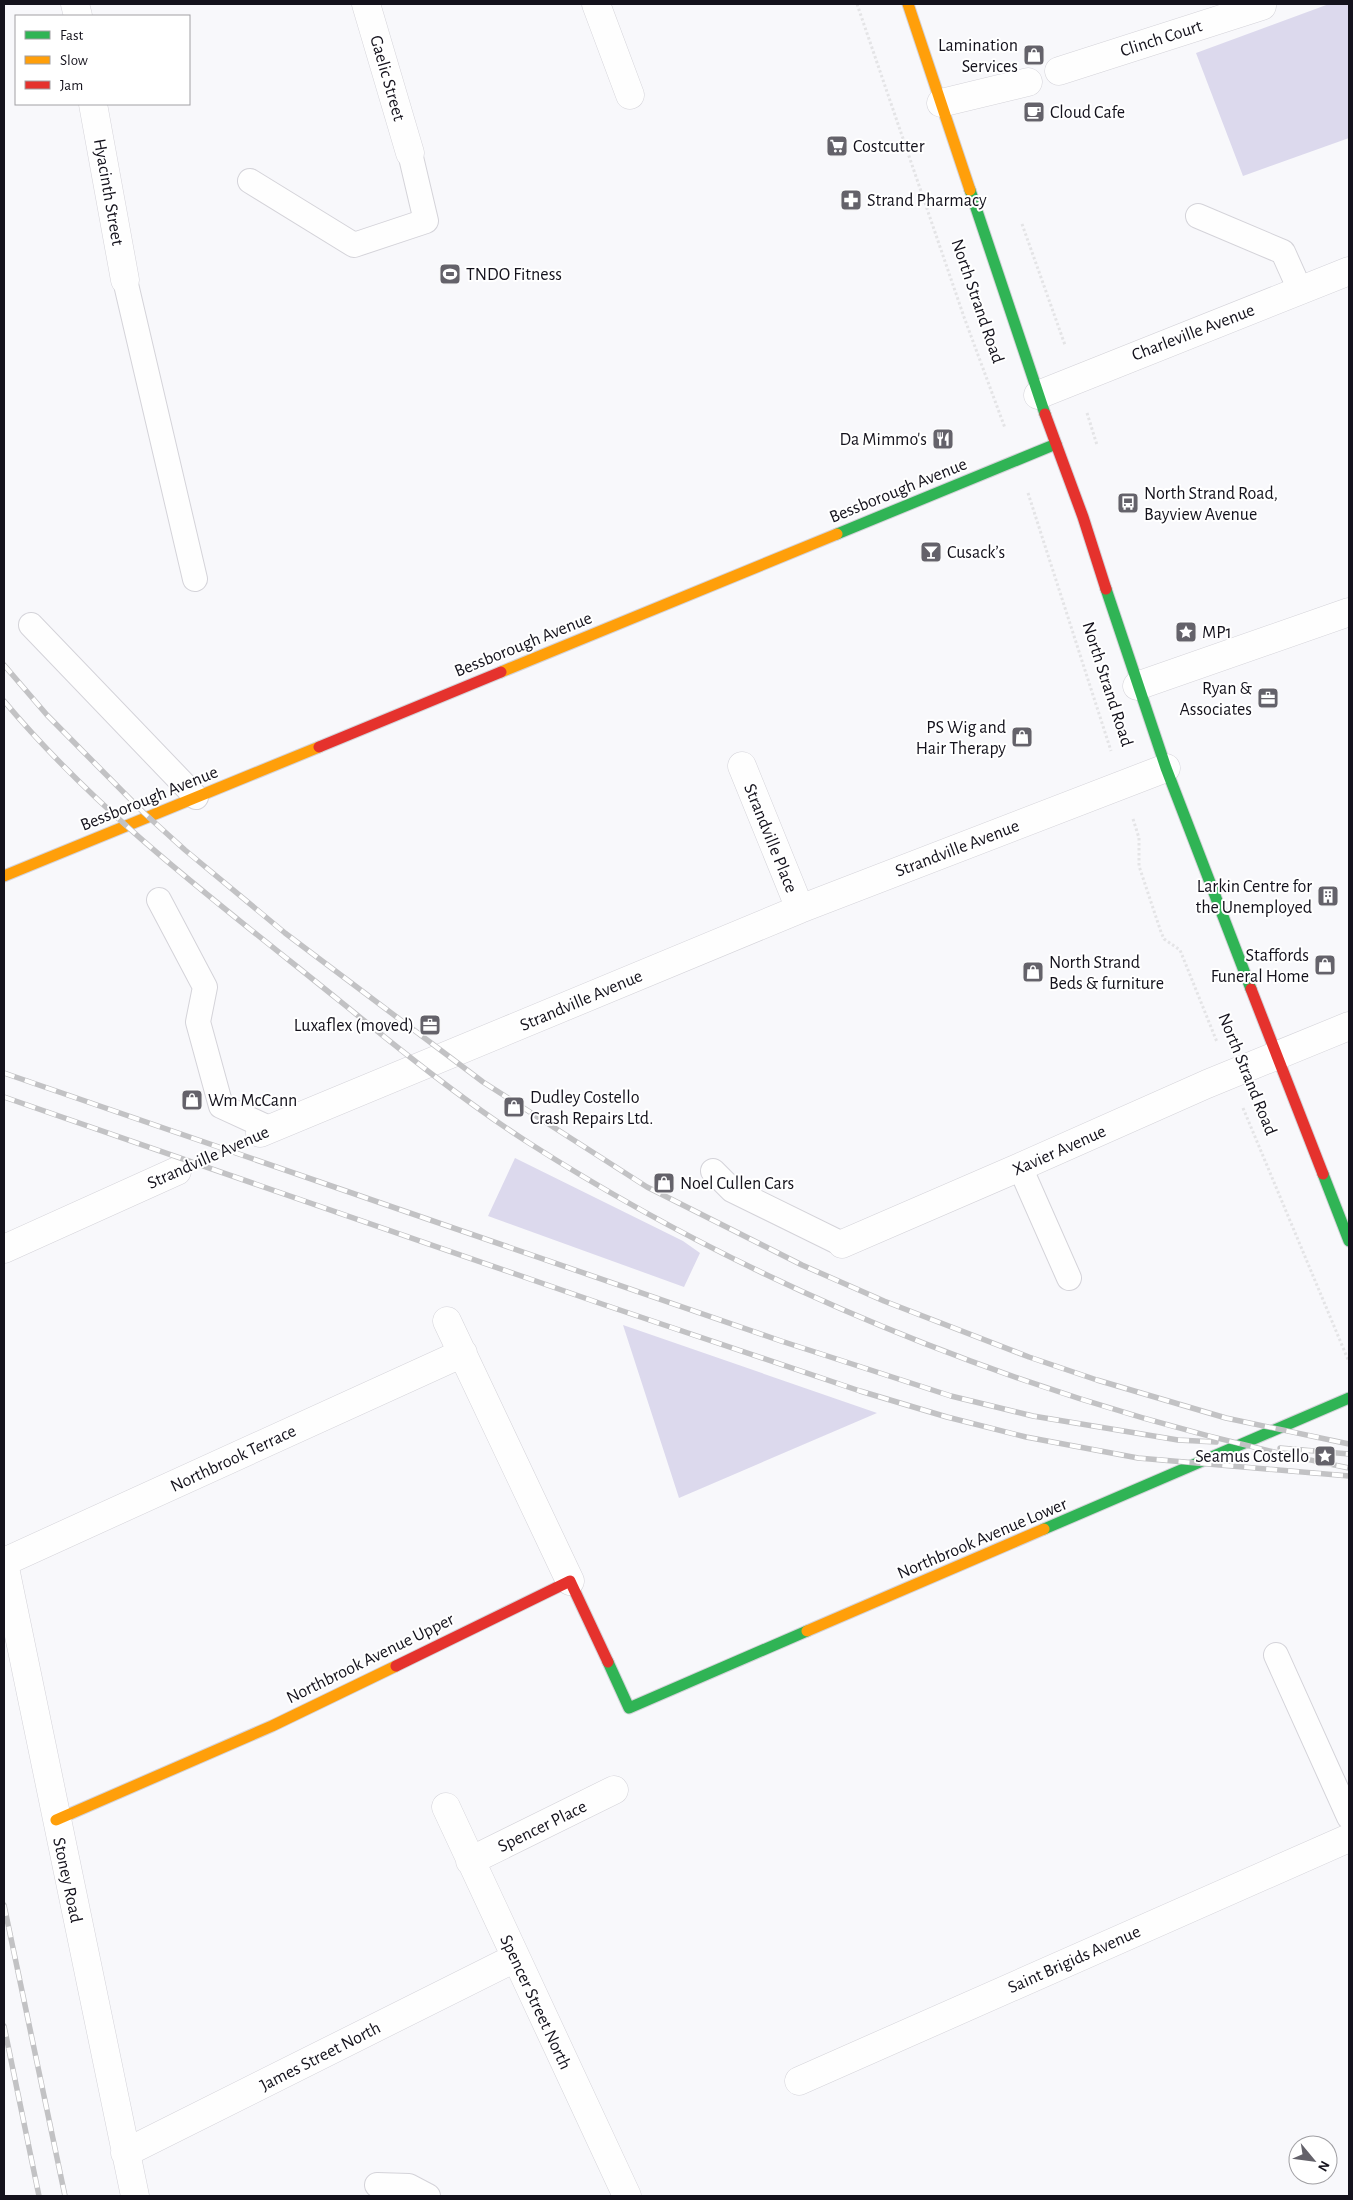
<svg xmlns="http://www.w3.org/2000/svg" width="1353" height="2200" viewBox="0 0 1353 2200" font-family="'Alegreya Sans',sans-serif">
<rect width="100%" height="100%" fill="#f8f8fb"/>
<path fill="#dcd9ed" d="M1329,4H1349V138L1243,176L1196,53Z
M515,1158L683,1241L700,1253L684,1287L488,1216Z
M623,1325L877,1413L679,1498Z"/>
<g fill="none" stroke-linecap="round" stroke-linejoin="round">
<g stroke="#d4d3d9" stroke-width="26">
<path id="lane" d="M250,181L354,245L426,221L410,153
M1198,216L1283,252L1300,290
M125,280L195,579
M31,625L196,797
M159,900L205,987L198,1022L221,1106L271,1129
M1020,1167L1069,1278
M713,1171L732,1190L842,1244
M1276,1655L1349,1817
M377,2185L409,2186L428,2196"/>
</g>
<g stroke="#d4d3d9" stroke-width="29">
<path id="street" d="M75,4L78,16
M366,4L410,153
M596,4L630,95
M1059,71L1262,6L1261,4
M941,103L1028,82
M93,104L125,280
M1038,395L1349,271
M1137,686L1349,612
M742,766L800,909
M260,1133L800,909L1166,768
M842,1244L1020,1167L1207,1084L1349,1026
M4,1249L177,1171
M447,1321L570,1581
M4,1562L463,1353
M4,1563L135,2196
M446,1807L627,2196
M470,1861L614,1790
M799,2081L1349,1838
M125,2153L515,1958"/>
</g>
<g stroke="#d4d3d9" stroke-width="13">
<path id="fast" d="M970,190L1045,414
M837,534L1056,444
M1106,589L1166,768L1251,989
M1323,1174L1349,1241
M1044,1529L1349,1398
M608,1662L629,1708L807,1631"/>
</g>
<g stroke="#d4d3d9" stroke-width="13">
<path id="slow" d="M908,4L970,190
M501,672L837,534
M4,876L319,747
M807,1631L1044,1529
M56,1820L272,1726L396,1666"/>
</g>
<g stroke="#d4d3d9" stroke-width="13">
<path id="jam" d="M1045,414L1083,517L1106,589
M319,747L501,672
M1251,989L1323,1174
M396,1666L570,1581L608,1662"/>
</g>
<path stroke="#e4e4e6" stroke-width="3" stroke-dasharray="2.5 2.5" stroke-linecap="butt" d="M857,4L964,317L1005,428
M1022,224L1065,345
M1087,413L1097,445
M1028,493L1111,751
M1133,819L1139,838V866L1161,932L1164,939L1180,950L1217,1042
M1243,1108L1349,1362
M210,1156L229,1147"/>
<use href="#lane" stroke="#fefefe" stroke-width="24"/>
<use href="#street" stroke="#fefefe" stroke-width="28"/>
<use href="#fast" stroke="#30b455" stroke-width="11"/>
<use href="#slow" stroke="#ff9f0a" stroke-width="11"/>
<use href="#jam" stroke="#e5322d" stroke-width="11"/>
<g stroke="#c2c2c4" stroke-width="5.5">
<path id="rail" d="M4,665L47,715L144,813L185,850L285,933L483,1082L647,1187L802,1265L884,1301L1029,1357L1097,1380L1226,1418L1349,1444
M4,701C88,801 188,880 290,961C368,1023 445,1089 529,1143C774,1300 1065,1412 1349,1468
M4,1073L781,1341L951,1396L1033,1416L1178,1440L1216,1442
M4,1097L602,1304L860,1391L947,1417L1026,1437L1138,1458L1349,1476
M1280,1448L1349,1454
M4,1905L65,2196
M4,2026L39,2196"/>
</g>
<use href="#rail" stroke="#fff" stroke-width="4" stroke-dasharray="11" stroke-linecap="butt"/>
</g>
<defs>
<g id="shop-square" transform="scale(1.125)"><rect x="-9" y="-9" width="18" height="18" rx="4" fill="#64626a" stroke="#fff"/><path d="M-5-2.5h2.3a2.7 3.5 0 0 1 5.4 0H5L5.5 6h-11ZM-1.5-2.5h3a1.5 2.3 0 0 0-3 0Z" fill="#fff"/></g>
<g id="cafe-square" transform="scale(1.125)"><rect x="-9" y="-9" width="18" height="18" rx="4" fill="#64626a" stroke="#fff"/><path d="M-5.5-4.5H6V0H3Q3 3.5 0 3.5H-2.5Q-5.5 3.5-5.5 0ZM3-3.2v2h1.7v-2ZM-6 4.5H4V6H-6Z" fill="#fff"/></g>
<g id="supermarket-square" transform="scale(1.125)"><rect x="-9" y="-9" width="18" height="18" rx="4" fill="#64626a" stroke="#fff"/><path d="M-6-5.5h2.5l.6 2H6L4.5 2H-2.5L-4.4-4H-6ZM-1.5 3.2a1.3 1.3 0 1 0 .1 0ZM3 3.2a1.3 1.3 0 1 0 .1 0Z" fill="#fff"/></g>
<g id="pharmacy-square" transform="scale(1.125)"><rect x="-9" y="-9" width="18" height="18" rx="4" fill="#64626a" stroke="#fff"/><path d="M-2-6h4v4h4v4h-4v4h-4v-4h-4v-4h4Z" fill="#fff"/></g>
<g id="stadium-square" transform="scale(1.125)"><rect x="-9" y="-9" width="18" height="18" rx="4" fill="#64626a" stroke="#fff"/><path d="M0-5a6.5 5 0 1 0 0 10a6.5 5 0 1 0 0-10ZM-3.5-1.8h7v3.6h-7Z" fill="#fff"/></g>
<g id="restaurant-square" transform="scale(1.125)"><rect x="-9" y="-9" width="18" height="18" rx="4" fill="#64626a" stroke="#fff"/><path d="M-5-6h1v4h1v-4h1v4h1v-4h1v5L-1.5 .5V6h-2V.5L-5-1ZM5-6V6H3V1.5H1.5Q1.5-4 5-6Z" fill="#fff"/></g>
<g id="bus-square" transform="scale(1.125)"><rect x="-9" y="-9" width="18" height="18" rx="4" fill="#64626a" stroke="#fff"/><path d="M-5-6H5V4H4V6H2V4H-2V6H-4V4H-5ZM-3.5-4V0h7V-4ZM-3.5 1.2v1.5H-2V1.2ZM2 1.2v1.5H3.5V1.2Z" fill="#fff"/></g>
<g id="bar-square" transform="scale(1.125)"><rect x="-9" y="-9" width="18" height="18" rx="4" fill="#64626a" stroke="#fff"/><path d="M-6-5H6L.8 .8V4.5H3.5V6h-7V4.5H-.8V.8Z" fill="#fff"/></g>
<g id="sight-square" transform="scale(1.125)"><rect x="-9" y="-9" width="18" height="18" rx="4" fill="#64626a" stroke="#fff"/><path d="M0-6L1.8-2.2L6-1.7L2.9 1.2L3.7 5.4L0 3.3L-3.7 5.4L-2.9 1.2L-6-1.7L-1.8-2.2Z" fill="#fff"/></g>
<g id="office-square" transform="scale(1.125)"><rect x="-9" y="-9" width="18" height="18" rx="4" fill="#64626a" stroke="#fff"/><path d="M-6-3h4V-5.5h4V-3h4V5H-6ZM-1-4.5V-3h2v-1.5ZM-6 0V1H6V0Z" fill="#fff"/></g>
<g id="building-square" transform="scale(1.125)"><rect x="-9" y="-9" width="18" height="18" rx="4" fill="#64626a" stroke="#fff"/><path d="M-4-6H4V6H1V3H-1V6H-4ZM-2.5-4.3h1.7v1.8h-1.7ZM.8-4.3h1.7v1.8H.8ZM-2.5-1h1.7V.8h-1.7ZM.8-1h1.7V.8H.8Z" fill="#fff"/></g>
</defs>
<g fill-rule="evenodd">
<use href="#shop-square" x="1034" y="55"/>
<use href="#cafe-square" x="1034" y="112"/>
<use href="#supermarket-square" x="837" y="146"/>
<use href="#pharmacy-square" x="851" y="200"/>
<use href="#stadium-square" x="450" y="274"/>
<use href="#restaurant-square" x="943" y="439"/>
<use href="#bus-square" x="1128" y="503"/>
<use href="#bar-square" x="931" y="552"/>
<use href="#sight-square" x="1186" y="632"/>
<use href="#office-square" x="1268" y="698"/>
<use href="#shop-square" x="1022" y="737"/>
<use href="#building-square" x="1328" y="896"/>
<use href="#shop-square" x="1325" y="965"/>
<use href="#shop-square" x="1033" y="972"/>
<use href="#office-square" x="430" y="1025"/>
<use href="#shop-square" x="192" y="1100"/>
<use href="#shop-square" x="514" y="1107"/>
<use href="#shop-square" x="664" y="1183"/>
<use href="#sight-square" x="1325" y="1456"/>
</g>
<g text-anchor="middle" stroke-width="4" stroke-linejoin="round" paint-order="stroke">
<g font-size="18" fill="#14121c" stroke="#fff">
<text transform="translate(1161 38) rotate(-18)" y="6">Clinch Court</text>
<text transform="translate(388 78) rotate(74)" y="6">Gaelic Street</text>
<text transform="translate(109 192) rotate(80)" y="6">Hyacinth Street</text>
<text transform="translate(978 301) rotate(71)" y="6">North Strand Road</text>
<text transform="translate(1193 332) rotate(-21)" y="6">Charleville Avenue</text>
<text transform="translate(898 490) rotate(-22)" y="6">Bessborough Avenue</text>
<text transform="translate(523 644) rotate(-22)" y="6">Bessborough Avenue</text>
<text transform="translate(1108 684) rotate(72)" y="6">North Strand Road</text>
<text transform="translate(149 798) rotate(-22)" y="6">Bessborough Avenue</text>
<text transform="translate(771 838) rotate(68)" y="6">Strandville Place</text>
<text transform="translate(957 848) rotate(-21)" y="6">Strandville Avenue</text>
<text transform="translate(581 1000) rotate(-23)" y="6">Strandville Avenue</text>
<text transform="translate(1248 1074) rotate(68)" y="6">North Strand Road</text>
<text transform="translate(1059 1150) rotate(-24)" y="6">Xavier Avenue</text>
<text transform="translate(208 1157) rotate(-24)" y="6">Strandville Avenue</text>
<text transform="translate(233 1458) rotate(-25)" y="6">Northbrook Terrace</text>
<text transform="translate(982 1538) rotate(-23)" y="6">Northbrook Avenue Lower</text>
<text transform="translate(370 1658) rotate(-26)" y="6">Northbrook Avenue Upper</text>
<text transform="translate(542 1826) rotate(-26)" y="6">Spencer Place</text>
<text transform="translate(68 1880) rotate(78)" y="6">Stoney Road</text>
<text transform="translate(1074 1959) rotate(-24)" y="6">Saint Brigids Avenue</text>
<text transform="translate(536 2002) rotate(65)" y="6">Spencer Street North</text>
<text transform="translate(320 2056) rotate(-27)" y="6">James Street North</text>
</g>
<g font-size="18" fill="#14121c" stroke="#fff" text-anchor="start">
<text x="1018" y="51" text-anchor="end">Lamination<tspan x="1018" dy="21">Services</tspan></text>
<text x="1050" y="118">Cloud Cafe</text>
<text x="853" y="152">Costcutter</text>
<text x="867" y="206">Strand Pharmacy</text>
<text x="466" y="280">TNDO Fitness</text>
<text x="927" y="445" text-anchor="end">Da Mimmo's</text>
<text x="1144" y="499">North Strand Road,<tspan x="1144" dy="21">Bayview Avenue</tspan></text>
<text x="947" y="558">Cusack’s</text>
<text x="1202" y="638">MP1</text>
<text x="1252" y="694" text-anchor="end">Ryan &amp;<tspan x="1252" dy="21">Associates</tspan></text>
<text x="1006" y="733" text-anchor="end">PS Wig and<tspan x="1006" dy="21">Hair Therapy</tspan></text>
<text x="1312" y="892" text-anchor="end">Larkin Centre for<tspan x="1312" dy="21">the Unemployed</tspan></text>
<text x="1309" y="961" text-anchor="end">Staffords<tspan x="1309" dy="21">Funeral Home</tspan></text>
<text x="1049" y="968">North Strand<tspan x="1049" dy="21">Beds &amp; furniture</tspan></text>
<text x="414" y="1031" text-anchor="end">Luxaflex (moved)</text>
<text x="530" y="1103">Dudley Costello<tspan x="530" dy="21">Crash Repairs Ltd.</tspan></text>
<text x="208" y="1106">Wm McCann</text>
<text x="680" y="1189">Noel Cullen Cars</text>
<text x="1309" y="1462" text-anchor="end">Seamus Costello</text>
</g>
</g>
<rect width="1353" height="2200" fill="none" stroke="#14121c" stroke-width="10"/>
<rect x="15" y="15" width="175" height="90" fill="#ffffff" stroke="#a1a0a4"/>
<rect x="25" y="31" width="25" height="8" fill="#30b455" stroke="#a1a0a4"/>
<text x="60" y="40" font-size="15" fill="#14121c">Fast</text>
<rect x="25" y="56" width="25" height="8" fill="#ff9f0a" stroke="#a1a0a4"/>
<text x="60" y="65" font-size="15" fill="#14121c">Slow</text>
<rect x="25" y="81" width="25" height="8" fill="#e5322d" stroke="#a1a0a4"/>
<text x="60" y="90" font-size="15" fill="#14121c">Jam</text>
<g transform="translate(1313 2160) rotate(119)"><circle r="24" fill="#ffffff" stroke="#a1a0a4"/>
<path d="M0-4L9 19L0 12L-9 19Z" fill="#64626a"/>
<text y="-8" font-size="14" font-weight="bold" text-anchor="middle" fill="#14121c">N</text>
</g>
</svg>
